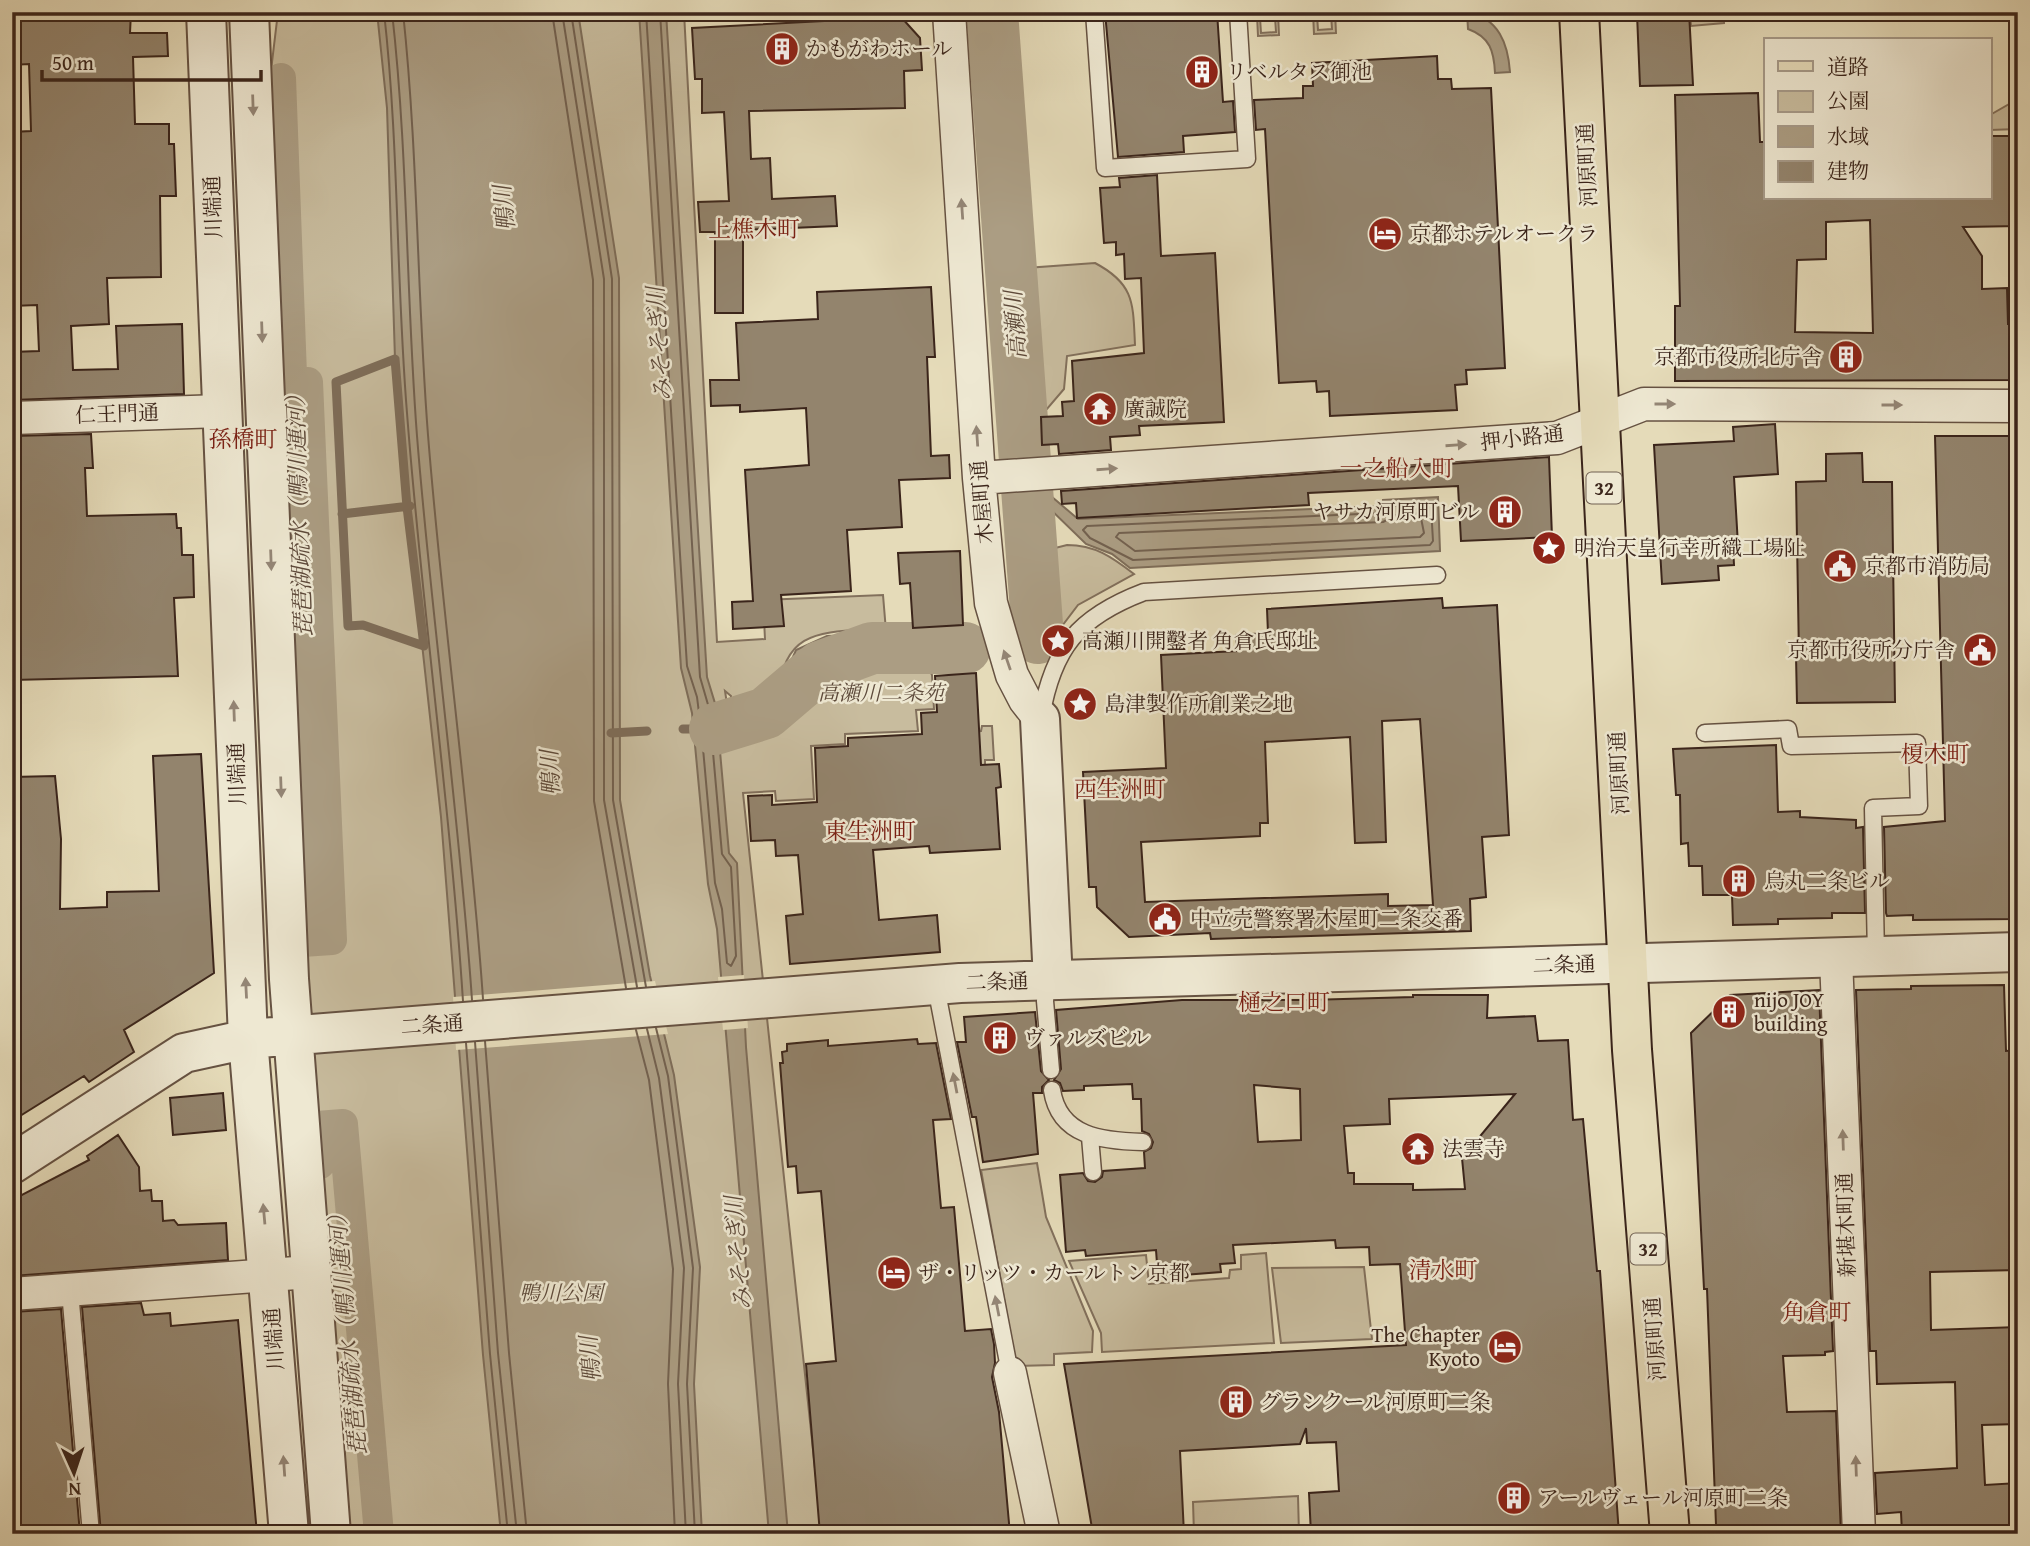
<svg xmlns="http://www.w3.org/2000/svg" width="2030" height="1546" viewBox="0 0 2030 1546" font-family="'Gentium Book Plus','Noto Serif JP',serif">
<rect width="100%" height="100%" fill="#e5dbb9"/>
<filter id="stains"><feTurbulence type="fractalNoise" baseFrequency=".00286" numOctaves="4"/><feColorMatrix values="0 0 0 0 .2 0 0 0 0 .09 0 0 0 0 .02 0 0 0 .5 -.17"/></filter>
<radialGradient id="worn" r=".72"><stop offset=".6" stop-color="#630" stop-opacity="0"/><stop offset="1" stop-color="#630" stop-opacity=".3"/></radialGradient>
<path fill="#c8bc9e" stroke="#82705c" stroke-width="2" fill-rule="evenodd" d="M278,12H684L717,642L765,639L763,600L883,595L886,631H915L918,644L876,643L864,630C814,631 783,637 779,693L762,708L732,718L731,696L725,691L732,737L734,730L762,722L785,703L796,706L818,694L842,670L871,654H922L932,675L934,709L916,710L918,731L845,734V744L811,746L814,799L776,801L775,791L743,793L822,1534H340L302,942L270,79Z
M1313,12H1335L1336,33L1314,34ZM1331,14L1332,29L1318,30L1317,15Z
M1690,12H1724V23L1691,26Z
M1278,14L1279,35L1258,36L1257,15ZM1275,17L1276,32L1261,33L1260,18Z
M2018,99V129L1990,130V115Z
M1095,263C1135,284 1133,304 1135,345L1067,356L1064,389L1047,409L1034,406L1026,268Z
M1067,545C1095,545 1112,557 1134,574L1078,605L1059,630L1055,548Z
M982,726H992L994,760H985V773H973L971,732L981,731Z
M1037,1163L1046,1217L1093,1331L1092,1352L1054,1354V1365L1016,1366L981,1170Z
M1266,1253L1274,1343L1102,1352L1101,1333L1069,1261L1146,1255L1149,1284L1229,1278L1230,1270L1241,1269V1255Z
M1364,1267L1372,1339L1281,1343L1272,1268Z
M1298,1496L1299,1534H1194L1193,1502Z"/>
<path fill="#ab9d83" stroke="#7e6d59" stroke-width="2" d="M377,12H578L619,278L620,800L650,976L674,1075L700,1267L694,1384L702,1534H501L483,1355L441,817L407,507L395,359L387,108Z
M639,12H666L707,677L718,713C726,718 728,726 729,736L719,740L729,853L737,863L746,1047L788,1534H769L717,929L708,884L692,713L681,668Z
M1467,12C1499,18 1508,44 1510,72L1495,73C1494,51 1490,37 1468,29Z
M1045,491L1078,519L1383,506V500L1438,497L1440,551L1130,568L1112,554L1086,544L1047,506Z
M862,635L872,648L841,666L815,690L796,700L784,696L785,675L796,650L827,636Z"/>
<path fill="#e5dbb9" d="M744,975L748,1028L723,1030L718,977Z
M655,981L668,1034L456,1050L453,997Z"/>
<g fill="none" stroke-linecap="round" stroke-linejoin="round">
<path stroke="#73614f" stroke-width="2" d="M384,12C399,145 396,279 407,413C422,609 450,804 463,1001
M392,12C408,153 406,294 417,436C432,624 459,812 472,1000
M403,12C418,153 417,294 428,435C443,624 470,811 483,999
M552,12L593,280L594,801L626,988
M562,12L604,279V800L637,987
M571,12L612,279L613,800L646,987
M646,12L687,666L697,697L702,737L715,883L722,909L727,963L731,966L736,956L731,867L722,854L712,741L721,729L711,715L700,677L660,12
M1428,504L1431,507L1433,541L1430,545L1133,560L1090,538L1083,530L1087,526L1382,513L1392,506Z
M1420,513L1424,533L1420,537L1135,551L1116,537L1119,533L1383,522L1396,515Z
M855,643L857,649C835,661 818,680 796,692L791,690L792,676L802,655L828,643Z
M656,1028L668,1076L693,1268L687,1384L695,1534
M647,1029L659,1078L684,1268L678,1384L686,1534
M636,1030L649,1080L673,1269L668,1384L675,1534
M485,1041L509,1353L527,1534
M475,1042L498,1353L517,1534
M466,1043L490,1354L508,1534"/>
<path stroke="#7e6d59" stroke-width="9" d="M395,359L407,507L424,646L363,625L348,626L336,382Z
M316,385L326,628L320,629L308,386Z
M342,514L410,506
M299,520L318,517
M683,729H692
M611,733L647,731"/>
<path stroke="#ab9d83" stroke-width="30" d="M281,78L293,402
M308,382L332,940L302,942L280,384Z
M320,1164L317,1126L343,1124L379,1534"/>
<path stroke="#ab9d83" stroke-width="52" d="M992,12L1038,638
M715,729L766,713L820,667L872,648H965"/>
</g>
<path fill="#93846d" stroke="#3b251b" stroke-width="2" fill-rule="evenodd" d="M12,12H131L130,33H167L168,56L133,57L135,124H169V144H174L176,196H160L161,277L107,278L109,324L71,326L73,370L118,369L116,326L182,324L184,394L12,400V352L39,351L37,305L12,306V132L31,131L29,64L12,65Z
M1105,12H1217L1223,102L1233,101L1235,132L1183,136L1184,152L1118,157Z
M1674,12H1689L1693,85L1640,86L1637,14Z
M901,17L920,38L922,70L904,71L905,108L749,111L751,159L770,158L772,199L835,196L837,226L743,230V313H715V232H700L698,202L729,201L724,112L702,113V79H695L692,28Z
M1437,56L1438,79H1451L1452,89L1491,88L1505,368L1466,370L1467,384L1455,385L1457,410L1330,416L1329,391L1317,392L1316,381L1279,383L1265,129L1256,130L1254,100L1303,98V86H1313L1312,63Z
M1758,93L1760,142H1766V198H1990V136H2018V226L1963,227L1982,256V289L2007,288L2008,324H2018V380L1675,381V306H1680L1675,95ZM1870,220L1873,333L1795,332L1797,260L1826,259V222Z
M1157,175L1161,256L1215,253L1224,422L1139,426L1140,435L1110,437L1111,450L1059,454L1058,444L1042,445L1041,417L1063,416L1062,402L1074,401L1072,361L1144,353L1141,278L1125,279L1124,254L1116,255V242L1104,243L1100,188L1120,187L1119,178Z
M931,287L935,357H927L931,456L949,455L950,478L899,480L902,527L847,530L851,591L781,595L784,626L733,629L732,602L753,601L745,470L809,465L806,408L740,412V405L711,406L710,380H739L736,323L818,319L817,292Z
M1775,424L1778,474L1734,477L1738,545L1733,546L1734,565L1718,566L1719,580L1662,584L1654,445L1734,441L1733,427Z
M91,434L93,468H85L87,516L176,514L177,528H181L182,555H193L194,597L174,598L178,676L12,680V436Z
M1935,436H2018V797H2010L2016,919L1913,920V915L1887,916L1886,913L1884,827L1945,821Z
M1862,453L1863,482H1892L1895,702L1797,703L1796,656H1799L1796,482L1826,481V454Z
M1549,457L1552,537L1461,541L1458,486L1308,493L1309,505L1077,518L1076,503L1062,504L1061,491Z
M960,551L963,625L913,628L910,583L900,584L898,553Z
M1442,598L1443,608L1497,605L1509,835L1482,837L1486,897L1470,899L1471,931L1211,939L1210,933L1129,937L1097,907L1096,887H1089L1083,772L1166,768L1161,655L1237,651L1236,635L1268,633L1267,609ZM1420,719L1433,905L1388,906V894L1145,902L1141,842L1260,836V823H1268L1265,742L1350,737L1355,843L1386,842L1382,721Z
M976,673L981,765L999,764L1001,787L996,788L1000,849L930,853L929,846L873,850L879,920L937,915L940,952L790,964L786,916L803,914L798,855L776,856L775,840L751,841L748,796L772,795V805L817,802L815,748L848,746V738L922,734L921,713L937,712L935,676Z
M1776,745L1778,812L1800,811V817L1856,820V828L1863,827L1865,913H1832V918L1778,919V924L1733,925L1732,895H1703L1702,866H1689L1688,843L1681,844L1680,795H1676L1673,749Z
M201,754L214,973L124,1030L134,1052L89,1082L84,1076L12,1121V777L55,776L61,839L60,909L107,907V892L159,891L153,756Z
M2004,985L2006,1051L2018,1050V1179H2015L2018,1270L1930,1272L1931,1330L2018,1327V1424L1982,1425L1985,1485L2018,1483V1534H1902L1901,1512L1877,1514L1875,1473L1957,1468L1955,1382L1877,1384L1876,1351H1870L1856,990L1911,989V986Z
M1819,990L1833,1351L1825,1352V1355L1783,1356L1787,1412L1836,1411L1841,1534H1728L1727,1525H1716L1707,1289H1704L1691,1033L1730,995Z
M1413,995H1488L1487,1018L1535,1016L1538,1041L1568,1040L1573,1120L1583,1119L1597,1271H1600L1619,1534H1311L1309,1493L1339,1491L1336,1442L1307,1443L1306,1428L1300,1444L1180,1451L1184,1534H1093L1064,1364L1406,1345L1400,1264L1370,1265L1369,1247L1336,1248L1335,1240L1233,1245L1235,1263L1220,1264L1221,1272L1158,1277L1156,1250L1086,1256L1085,1250L1066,1252L1060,1175L1083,1173L1088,1181L1095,1182L1102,1177L1103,1171L1145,1168L1144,1152L1151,1148L1153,1142L1149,1134L1142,1131L1141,1099H1133L1132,1084L1084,1086V1090L1063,1091L1060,1083L1054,1080L1061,1069L1056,1010L1182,1000H1308L1413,997ZM1254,1085L1300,1089L1301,1140L1258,1142ZM1515,1094L1462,1158L1465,1189L1413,1190V1184H1354V1173H1348L1344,1126L1390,1124L1389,1099Z
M1035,1012L1041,1071L1049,1080L1042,1087V1093H1033L1038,1154L983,1162L976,1117H972L957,1042H966L964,1017Z
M917,1039L918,1044L936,1043L951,1119L933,1120L941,1208L954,1207L965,1331L991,1329L994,1344L995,1363L992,1377L999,1412L1010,1534H820L806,1364L836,1361L821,1191L798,1193L796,1166L788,1167L780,1063H783L782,1052L787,1051V1044L828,1040V1046Z
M223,1093L226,1130L173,1135L170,1098Z
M118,1135L139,1167L140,1191L151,1190L152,1201H162L163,1221L174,1220L178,1225L226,1223L228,1260L12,1276V1200L89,1160L87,1156Z
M141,1303L144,1315L170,1313L171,1326L238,1320L257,1534H101L82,1307Z
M61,1309L80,1534H12V1436H18L12,1380V1312Z"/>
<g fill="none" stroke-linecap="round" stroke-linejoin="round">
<g stroke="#665242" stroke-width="19">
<path id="service" d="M1094,12L1105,168L1247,159L1238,12
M1041,717C1053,648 1078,617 1144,592L1437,575
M1705,733L1788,729L1791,746L1917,743L1919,806L1873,808L1876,956
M1047,980L1045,1001L1051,1070
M936,987L1010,1373
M1052,1090C1059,1137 1103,1141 1143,1142
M1090,1137L1093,1172
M70,1291L91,1534"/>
</g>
<g stroke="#665242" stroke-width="35">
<path id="minor" d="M949,12L979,478L991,603L1012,675L1025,700L1040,719
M12,418L221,411
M979,478L1557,438L1644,404L2018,406
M1836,958L1859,1534
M12,1294L310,1272
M1010,1373L1044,1534"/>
</g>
<g stroke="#665242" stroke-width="42">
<path id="tertiary" d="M206,12L248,1039L289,1534
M249,12L289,979L331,1534
M1040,719L1053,980
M12,1164L184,1053L248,1039L960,983L2018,952"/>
</g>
<g stroke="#3b251b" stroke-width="42">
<path id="primary" d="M1579,12L1632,1050L1670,1534"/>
</g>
<use href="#service" stroke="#eee8d2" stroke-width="16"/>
<use href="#minor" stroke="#eee8d2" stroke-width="32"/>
<use href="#tertiary" stroke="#eee8d2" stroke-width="38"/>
<use href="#primary" stroke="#e5dbb9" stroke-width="38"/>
</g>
<defs><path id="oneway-solid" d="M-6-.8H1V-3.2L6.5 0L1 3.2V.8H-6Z" transform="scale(1.75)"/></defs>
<g fill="#948676">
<use href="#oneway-solid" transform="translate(253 105) rotate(88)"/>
<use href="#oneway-solid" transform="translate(962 209) rotate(-94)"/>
<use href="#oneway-solid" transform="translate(262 332) rotate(88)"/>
<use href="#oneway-solid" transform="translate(1665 404)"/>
<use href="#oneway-solid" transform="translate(1892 405)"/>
<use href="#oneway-solid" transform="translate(977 436) rotate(-94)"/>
<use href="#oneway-solid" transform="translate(1456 445) rotate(-4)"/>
<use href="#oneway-solid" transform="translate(1107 469) rotate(-4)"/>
<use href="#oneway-solid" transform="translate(271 560) rotate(88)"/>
<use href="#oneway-solid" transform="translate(1007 660) rotate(-109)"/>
<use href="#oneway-solid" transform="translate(234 711) rotate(-92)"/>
<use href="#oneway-solid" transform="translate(281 787) rotate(88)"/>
<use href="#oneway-solid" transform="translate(246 988) rotate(-93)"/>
<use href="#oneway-solid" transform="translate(955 1083) rotate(-101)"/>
<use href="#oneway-solid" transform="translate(1843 1140) rotate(-92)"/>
<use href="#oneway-solid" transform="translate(264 1214) rotate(-95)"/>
<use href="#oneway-solid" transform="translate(997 1306) rotate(-101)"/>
<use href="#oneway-solid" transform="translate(284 1466) rotate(-94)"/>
<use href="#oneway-solid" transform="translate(1856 1466) rotate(-92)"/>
</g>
<defs>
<g id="building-disc" transform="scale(1.75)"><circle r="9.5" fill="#8f2418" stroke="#eee8d2"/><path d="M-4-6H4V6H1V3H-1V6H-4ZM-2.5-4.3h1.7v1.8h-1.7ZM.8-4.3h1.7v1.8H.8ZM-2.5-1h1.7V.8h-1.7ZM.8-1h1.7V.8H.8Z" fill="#fff"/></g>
<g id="hotel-disc" transform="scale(1.75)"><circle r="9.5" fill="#8f2418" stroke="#eee8d2"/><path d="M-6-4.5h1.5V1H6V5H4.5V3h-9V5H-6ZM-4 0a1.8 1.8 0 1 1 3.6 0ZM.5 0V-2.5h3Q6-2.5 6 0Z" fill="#fff"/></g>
<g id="temple-disc" transform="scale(1.75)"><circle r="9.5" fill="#8f2418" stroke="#eee8d2"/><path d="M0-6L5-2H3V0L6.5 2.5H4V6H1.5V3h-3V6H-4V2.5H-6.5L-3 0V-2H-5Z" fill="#fff"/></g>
<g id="sight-disc" transform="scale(1.75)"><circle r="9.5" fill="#8f2418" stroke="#eee8d2"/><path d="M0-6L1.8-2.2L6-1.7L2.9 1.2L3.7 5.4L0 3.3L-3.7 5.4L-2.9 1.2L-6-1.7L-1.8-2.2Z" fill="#fff"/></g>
<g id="civic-disc" transform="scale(1.75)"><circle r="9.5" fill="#8f2418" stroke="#eee8d2"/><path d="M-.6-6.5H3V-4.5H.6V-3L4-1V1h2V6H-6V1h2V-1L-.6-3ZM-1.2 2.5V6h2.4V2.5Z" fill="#fff"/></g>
</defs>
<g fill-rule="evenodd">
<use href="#building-disc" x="782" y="49"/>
<use href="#building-disc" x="1202" y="72"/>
<use href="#hotel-disc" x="1385" y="234"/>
<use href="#building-disc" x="1846" y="357"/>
<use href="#temple-disc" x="1100" y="409"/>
<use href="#building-disc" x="1505" y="512"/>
<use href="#sight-disc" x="1549" y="548"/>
<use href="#civic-disc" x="1840" y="566"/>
<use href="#sight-disc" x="1058" y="641"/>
<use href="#civic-disc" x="1980" y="650"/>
<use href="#sight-disc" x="1080" y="704"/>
<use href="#building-disc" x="1739" y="881"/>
<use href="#civic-disc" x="1165" y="919"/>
<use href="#building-disc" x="1729" y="1012"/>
<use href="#building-disc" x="1000" y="1038"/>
<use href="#temple-disc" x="1418" y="1149"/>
<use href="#hotel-disc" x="894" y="1273"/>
<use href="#hotel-disc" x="1505" y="1347"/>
<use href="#building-disc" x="1236" y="1402"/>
<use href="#building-disc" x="1514" y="1498"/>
</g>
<g text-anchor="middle" stroke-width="5" stroke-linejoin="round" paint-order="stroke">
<g fill="#eee8d2" stroke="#716052" stroke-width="2">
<rect x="1586.5" y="472.5" width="35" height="31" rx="5"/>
<rect x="1630.5" y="1233.5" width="35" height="31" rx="5"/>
</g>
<g font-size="19" font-weight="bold" fill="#3b251b">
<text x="1604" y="495">32</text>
<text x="1648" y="1256">32</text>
</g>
<g font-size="21" fill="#3b251b" stroke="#eee8d2" text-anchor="start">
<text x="806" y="56">かもがわホール</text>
<text x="1226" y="79">リベルタス御池</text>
<text x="1410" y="241">京都ホテルオークラ</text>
<text x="1822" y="364" text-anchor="end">京都市役所北庁舎</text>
<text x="1124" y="416">廣誠院</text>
<text x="1480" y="519" text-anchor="end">ヤサカ河原町ビル</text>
<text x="1574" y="555">明治天皇行幸所織工場阯</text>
<text x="1864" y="573">京都市消防局</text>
<text x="1082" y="648">高瀬川開鑿者 角倉氏邸址</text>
<text x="1955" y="657" text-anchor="end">京都市役所分庁舎</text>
<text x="1104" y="711">島津製作所創業之地</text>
<text x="1764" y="888">烏丸二条ビル</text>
<text x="1190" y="926">中立売警察署木屋町二条交番</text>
<text x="1754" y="1007">nijo JOY<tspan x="1754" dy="24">building</tspan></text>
<text x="1024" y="1045">ヴァルズビル</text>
<text x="1442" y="1156">法雲寺</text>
<text x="918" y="1280">ザ・リッツ・カールトン京都</text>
<text x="1480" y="1342" text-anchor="end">The Chapter<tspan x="1480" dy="24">Kyoto</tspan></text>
<text x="1260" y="1409">グランクール河原町二条</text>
<text x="1538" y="1505">アールヴェール河原町二条</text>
</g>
<g font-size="21" fill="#3b251b" stroke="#eee8d2">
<text transform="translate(1587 165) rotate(-93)" y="7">河原町通</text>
<text transform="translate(213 207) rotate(-92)" y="7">川端通</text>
<text transform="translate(117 414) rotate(-2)" y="7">仁王門通</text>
<text transform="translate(1522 438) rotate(-7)" y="7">押小路通</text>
<text transform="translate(982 502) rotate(-95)" y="7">木屋町通</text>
<text transform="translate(1619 773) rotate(-93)" y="7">河原町通</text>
<text transform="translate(237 774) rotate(-92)" y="7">川端通</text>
<text transform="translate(1564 965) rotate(-2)" y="7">二条通</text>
<text transform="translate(997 982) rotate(-2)" y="7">二条通</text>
<text transform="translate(432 1025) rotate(-4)" y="7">二条通</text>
<text transform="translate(1846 1225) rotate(-92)" y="7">新堪木町通</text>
<text transform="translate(274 1339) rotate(-94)" y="7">川端通</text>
<text transform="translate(1655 1339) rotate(-94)" y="7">河原町通</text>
</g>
<g font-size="21" font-style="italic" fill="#5e4b3c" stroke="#eee8d2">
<text x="881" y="700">高瀬川二条苑</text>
<text x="561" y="1300">鴨川公園</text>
</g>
<g font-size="23" font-style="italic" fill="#5d493a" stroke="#eee8d2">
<text transform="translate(504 208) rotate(-96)" y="8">鴨川</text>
<text transform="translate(1015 325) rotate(-94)" y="8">高瀬川</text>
<text transform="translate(659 344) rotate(-94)" y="8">みそそぎ川</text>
<text transform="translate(299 510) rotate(-92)" y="8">琵琶湖疏水（鴨川運河）</text>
<text transform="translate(550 773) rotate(-93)" y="8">鴨川</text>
<text transform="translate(738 1253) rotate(-95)" y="8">みそそぎ川</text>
<text transform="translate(347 1329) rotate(-95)" y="8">琵琶湖疏水（鴨川運河）</text>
<text transform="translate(590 1359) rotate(-95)" y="8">鴨川</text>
</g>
<g font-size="23" fill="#7a1f14" stroke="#eee8d2">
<text x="754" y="237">上樵木町</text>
<text x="243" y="447">孫橋町</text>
<text x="1397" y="476">一之船入町</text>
<text x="1935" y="762">榎木町</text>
<text x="1120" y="797">西生洲町</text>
<text x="870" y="839">東生洲町</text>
<text x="1284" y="1010">樋之口町</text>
<text x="1443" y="1278">清水町</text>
<text x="1817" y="1320">角倉町</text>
</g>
</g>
<rect width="2030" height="1546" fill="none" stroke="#e5dbb9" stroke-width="42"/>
<rect x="14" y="14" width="2002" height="1518" fill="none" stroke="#3b251b" stroke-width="3.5"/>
<rect x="21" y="21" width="1988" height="1504" fill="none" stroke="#3b251b" stroke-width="2"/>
<rect x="1764" y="38" width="228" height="161" fill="#eee8d2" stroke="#a69a89" stroke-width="2"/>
<rect x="1778" y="61" width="35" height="10" fill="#e5dbb9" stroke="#a69a89" stroke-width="2"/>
<text x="1827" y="74" font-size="21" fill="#3b251b">道路</text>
<rect x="1778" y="91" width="35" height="21" fill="#c8bc9e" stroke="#a69a89" stroke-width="2"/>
<text x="1827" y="108" font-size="21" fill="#3b251b">公園</text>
<rect x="1778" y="126" width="35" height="21" fill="#ab9d83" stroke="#a69a89" stroke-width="2"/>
<text x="1827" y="144" font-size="21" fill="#3b251b">水域</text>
<rect x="1778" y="161" width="35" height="21" fill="#93846d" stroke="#a69a89" stroke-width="2"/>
<text x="1827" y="178" font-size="21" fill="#3b251b">建物</text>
<g transform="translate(74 1473) rotate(177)" stroke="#eee8d2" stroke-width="5" paint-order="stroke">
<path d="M0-5L12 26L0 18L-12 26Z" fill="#3b251b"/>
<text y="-10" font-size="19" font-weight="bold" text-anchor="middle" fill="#3b251b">N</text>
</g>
<path d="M42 70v10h219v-10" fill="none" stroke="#3b251b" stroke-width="3.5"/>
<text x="52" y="70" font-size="21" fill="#3b251b" stroke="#eee8d2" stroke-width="5" paint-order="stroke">50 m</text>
<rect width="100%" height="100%" filter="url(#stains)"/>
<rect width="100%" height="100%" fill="url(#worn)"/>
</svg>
